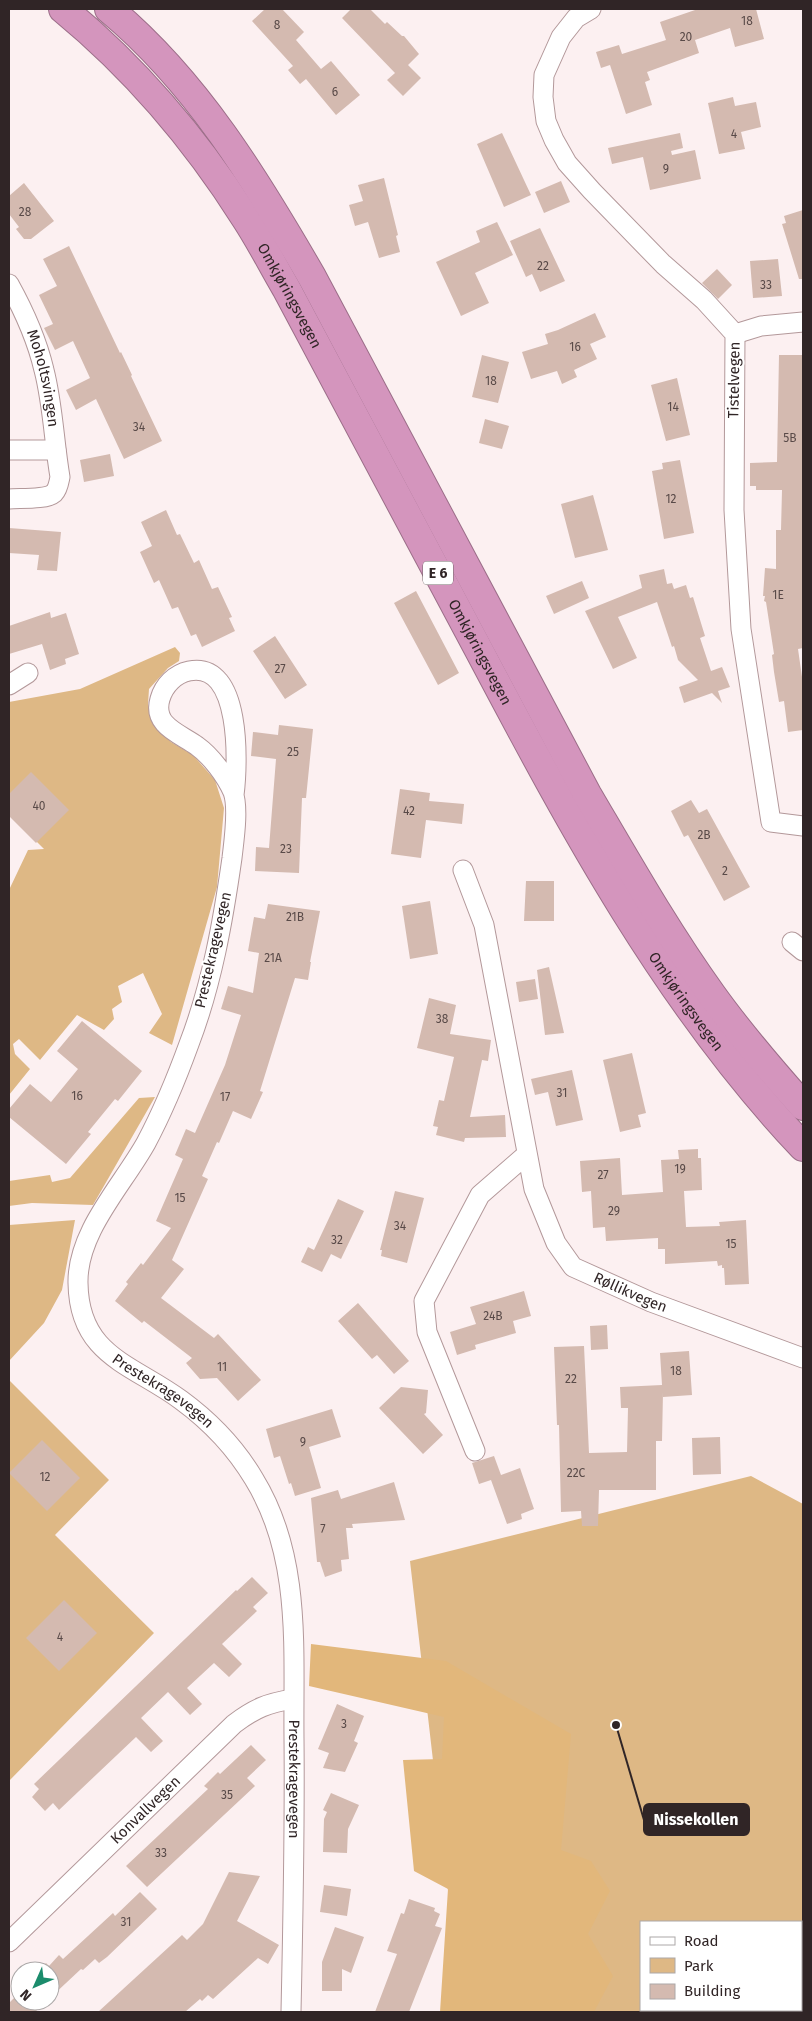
<svg xmlns="http://www.w3.org/2000/svg" width="812" height="2021" viewBox="0 0 812 2021" font-family="'Fira Sans',sans-serif">
<rect width="100%" height="100%" fill="#fcf0f1"/>
<path fill="#deb885" fill-rule="evenodd" d="M175,647L180,653L179,661L168,668L149,689L148,704L154,724L171,742L193,755L215,780L224,808L217,887L172,1045L149,1033L162,1014L143,973L118,986L122,1002L112,1009L114,1019L104,1030L77,1015L40,1060L19,1039L13,1044L15,1054L30,1069L9,1095V890L28,850L44,849L9,814V702L80,689Z
M155,1097L93,1205L32,1203L9,1206V1181L50,1175L52,1182L70,1178L139,1098Z
M75,1220L62,1290L44,1323L9,1361V1225Z
M9,1380L109,1480L55,1535L154,1633L9,1781Z
M751,1476L803,1504V2012H462L410,1561ZM641,1922H801V2010H641Z"/>
<path fill="#e2b77b" d="M311,1644L446,1661L571,1734L561,1850L591,1861L610,1891L588,1934L613,1976L594,2012H440L448,1889L414,1871L403,1760L442,1759L444,1717L309,1686Z"/>
<path fill="#d4bab0" d="M265,9H282L304,32L296,40L321,69L331,61L360,95L336,115L306,79L300,84L288,70L293,66L252,21Z
M351,9H370L385,24L387,22L402,36H404L419,54L408,65L421,78L403,96L387,80L395,73L342,18Z
M698,9H756L764,39L735,47L730,28L695,40L699,53L647,72L650,80L645,82L652,105L626,114L610,65L601,68L596,52L619,45L622,54L666,40L660,22Z
M733,97L735,106L756,102L761,127L741,132L745,149L719,154L708,103Z
M502,133L531,195L504,207L477,144Z
M680,133L683,148L671,151L672,155L695,150L701,179L650,190L643,157L612,164L608,148Z
M384,178L398,235L396,236L400,252L379,258L368,222L355,226L349,205L363,201L358,185Z
M561,181L570,202L544,213L535,192Z
M24,183L54,221L31,239H24L16,229L19,227L9,214V196Z
M803,210V279H799L782,224L786,223L784,216Z
M497,222L513,255L475,273L489,303L461,316L436,262L480,242L476,231Z
M540,228L565,281L540,292L532,274L526,277L510,241Z
M69,246L120,353L121,352L132,375L131,376L162,441L124,459L96,399L76,410L66,390L90,378L73,341L55,350L44,328L53,324L39,295L57,286L43,259Z
M778,259L782,296L753,298L750,261Z
M717,269L732,285L718,299L702,283Z
M595,313L606,337L590,344L597,359L574,370L577,377L562,384L557,371L531,379L522,352L548,344L545,334L558,330Z
M482,355L509,362L498,403L472,397Z
M779,355H803V648L798,649L803,684V730L788,732L784,701L779,702L774,672L772,655L774,654L766,602L764,601L765,596H763L765,568L776,569V530H781L782,490H756V486H750V463L777,462Z
M677,378L690,435L666,441L651,385Z
M485,419L509,426L502,449L479,443Z
M110,454L114,476L84,482L80,460Z
M680,460L694,533L664,539L652,471L663,469L662,463Z
M593,495L608,550L575,558L561,504Z
M166,510L177,535L180,534L194,563L199,560L212,589L218,587L232,617L229,618L235,631L202,647L196,634L191,636L178,607L172,609L159,580L154,583L140,552L152,546L141,522Z
M9,528L61,532L57,571L37,570L39,555L9,553Z
M664,569L667,584L672,583L674,589L686,585L690,598L693,597L705,636L700,638L711,671L722,667L730,687L718,691L722,703L712,693L684,703L679,687L698,680L678,660L674,646L672,647L657,602L618,617L637,658L613,669L585,611L642,588L639,575Z
M582,581L589,598L554,614L546,596Z
M416,591L459,673L438,685L394,603Z
M50,612L51,618L66,613L79,654L65,659L66,664L50,670L42,644L9,654V626Z
M275,636L307,685L285,699L253,651Z
M279,725L313,729L306,798H302L299,873L255,871L256,847L269,848L276,759L251,756L253,732L278,735Z
M31,772L69,810L36,843L9,816V794Z
M400,789L430,793L429,801L464,804L462,824L426,820L421,858L391,854Z
M691,800L699,813L707,809L750,887L724,901L688,835L684,837L671,811Z
M526,881H554V921H524Z
M430,901L438,954L410,959L402,906Z
M268,904L320,911L310,962H311L308,980L295,978L260,1091L263,1092L251,1119L233,1111L219,1143L217,1142L202,1176L208,1179L172,1260L184,1269L161,1298L214,1338L218,1334L261,1380L238,1401L217,1378L200,1379L186,1363L192,1358L144,1321L142,1323L115,1301L128,1284L126,1282L141,1263L143,1265L171,1228L156,1221L183,1159L175,1155L186,1129L195,1133L225,1065L241,1015L221,1009L228,986L253,993L259,953L248,951L254,917L265,919Z
M549,967L564,1033L545,1035L537,970Z
M535,979L538,999L519,1002L516,982Z
M429,998L456,1005L450,1034L491,1040L488,1061L482,1060L470,1117L505,1115L506,1137L465,1138L464,1142L436,1135L438,1127L433,1126L439,1100L444,1101L454,1057L417,1048Z
M82,1021L142,1071L118,1101L115,1099L88,1132L91,1134L66,1164L9,1117V1109L30,1084L51,1102L78,1069L57,1051Z
M632,1053L646,1113L638,1115L641,1127L620,1132L603,1060Z
M572,1070L583,1120L556,1126L548,1092L535,1095L531,1079Z
M698,1149V1158H701L702,1190L684,1191L686,1227L720,1226L719,1222L746,1220L749,1284L725,1285L724,1268H722V1265L718,1266L717,1261L665,1264V1249H658V1238L606,1241L605,1227L593,1228L591,1191L582,1192L580,1161L620,1158L622,1195L663,1192L661,1160L679,1159L678,1150Z
M395,1191L424,1198L407,1263L381,1256L382,1250H380Z
M338,1199L364,1211L341,1259L331,1254L322,1272L301,1262L308,1247L314,1250Z
M524,1291L531,1316L513,1321L516,1333L475,1345L476,1349L457,1355L450,1332L476,1324L470,1307Z
M358,1303L409,1361L394,1374L377,1355L372,1359L338,1321Z
M607,1325L608,1349L591,1350L590,1326Z
M584,1346L589,1453L627,1452L628,1408H621L620,1387L662,1385L660,1353L689,1351L692,1395L663,1397V1392L662,1441H656V1490H599L598,1526H582L581,1511L561,1512L559,1425H557L554,1347Z
M401,1387L428,1390L426,1413L424,1414L443,1435L423,1454L379,1408Z
M332,1409L341,1437L309,1447L321,1488L295,1496L291,1483L289,1484L280,1456L274,1458L266,1429Z
M720,1437L721,1474L693,1475L692,1438Z
M42,1440L80,1478L47,1511L9,1473Z
M494,1456L501,1475L520,1468L534,1509L521,1514L522,1519L507,1524L491,1480L479,1484L472,1463Z
M394,1482L405,1520L352,1524L353,1528H346L349,1559L341,1560L342,1571L325,1577L320,1562H317L311,1498L338,1490L341,1499Z
M252,1577L268,1593L253,1607L257,1611L222,1644L242,1664L229,1677L214,1663L187,1688L202,1704L190,1715L168,1692L141,1718L163,1741L151,1752L136,1737L59,1810L53,1803L45,1811L32,1797L39,1789L34,1784L236,1590L237,1591Z
M64,1600L97,1633L59,1671L26,1638Z
M337,1704L364,1716L354,1741L358,1743L345,1772L323,1768L329,1753L318,1749Z
M251,1745L266,1760L247,1778L255,1786L147,1887L126,1866L208,1789L204,1786L218,1772L220,1774Z
M331,1793L359,1805L348,1829L347,1853L323,1852L324,1819L327,1812L323,1810Z
M229,1872L260,1876L237,1921L279,1945L268,1964L258,1958L213,1999L208,1995L202,2001L200,1999L185,2012H98L182,1935L187,1940L203,1924Z
M324,1885L351,1889L347,1916L320,1912Z
M140,1892L157,1909L107,1957L99,1963L95,1959L83,1970L81,1969L50,1998V1971H38L46,1963L49,1966L59,1955L63,1959L113,1913L115,1916Z
M409,1899L435,1908L434,1911L440,1914L435,1926L442,1928L409,2012H375L397,1954L387,1951L401,1913L404,1914Z
M335,1927L364,1937L351,1973L342,1969V1991H322V1962Z
M20,1992V2001H47L35,2012H9V2003Z"/>
<g fill="none" stroke-linecap="round" stroke-linejoin="round">
<g stroke="#b3989a" stroke-width="21">
<g id="street">
<path d="M591,9L576,18L561,37L544,75L543,97L546,121L554,140L567,163L592,191L663,264L704,300L735,334L734,510L741,629L771,822L803,826"/>
<path id="s1" d="M9,284C24,311 37,340 44,370C53,405 54,442 60,477C59,482 58,489 54,493C46,500 20,498 9,499"/>
<path d="M735,334L761,326L803,322"/>
<path d="M9,450H56"/>
<path d="M9,685L28,673"/>
<path id="s2" d="M234,795C238,765 242,660 189,671C175,674 164,685 160,699C152,726 181,734 197,746C211,756 226,776 233,792C239,808 234,840 232,858C223,921 212,984 189,1044C177,1077 163,1111 146,1143C122,1186 77,1232 78,1283C79,1356 132,1364 181,1400C211,1422 235,1447 254,1479C302,1557 293,1650 294,1738C295,1829 293,1921 291,2012"/>
<path id="s3" d="M463,870L484,925L534,1189L556,1243L573,1267L651,1302L803,1358"/>
<path d="M792,942L803,951"/>
<path d="M475,1451L427,1332L424,1301L480,1195L526,1155"/>
<path id="s4" d="M9,1942L234,1724C255,1708 268,1703 293,1699"/>
</g>
</g>
<g stroke="#9b6e88" stroke-width="30">
<g id="highway">
<path id="s5" d="M63,9C136,69 196,140 246,219C261,242 273,266 286,288C351,410 416,532 481,654C573,828 667,1003 803,1147"/>
<path d="M109,9C196,81 256,180 312,277L587,794C627,862 666,931 712,995C740,1034 771,1070 803,1106"/>
</g>
</g>
<use href="#street" stroke="#fff" stroke-width="19"/>
<use href="#highway" stroke="#d495bd" stroke-width="28"/>
</g>
<g text-anchor="middle" stroke-width="4" stroke-linejoin="round" paint-order="stroke">
<g font-size="12" fill="#594a48">
<text x="747" y="25">18</text>
<text x="277" y="29">8</text>
<text x="686" y="41">20</text>
<text x="335" y="96">6</text>
<text x="734" y="138">4</text>
<text x="666" y="173">9</text>
<text x="25" y="216">28</text>
<text x="543" y="270">22</text>
<text x="766" y="289">33</text>
<text x="575" y="351">16</text>
<text x="491" y="385">18</text>
<text x="673" y="411">14</text>
<text x="139" y="431">34</text>
<text x="790" y="442">5B</text>
<text x="671" y="503">12</text>
<text x="778" y="599">1E</text>
<text x="280" y="673">27</text>
<text x="293" y="756">25</text>
<text x="39" y="810">40</text>
<text x="409" y="815">42</text>
<text x="704" y="839">2B</text>
<text x="286" y="853">23</text>
<text x="725" y="875">2</text>
<text x="295" y="921">21B</text>
<text x="273" y="962">21A</text>
<text x="442" y="1023">38</text>
<text x="562" y="1097">31</text>
<text x="77" y="1100">16</text>
<text x="225" y="1101">17</text>
<text x="680" y="1173">19</text>
<text x="603" y="1179">27</text>
<text x="180" y="1202">15</text>
<text x="614" y="1215">29</text>
<text x="400" y="1230">34</text>
<text x="337" y="1244">32</text>
<text x="731" y="1248">15</text>
<text x="493" y="1320">24B</text>
<text x="222" y="1371">11</text>
<text x="676" y="1375">18</text>
<text x="571" y="1383">22</text>
<text x="303" y="1446">9</text>
<text x="576" y="1477">22C</text>
<text x="45" y="1481">12</text>
<text x="323" y="1533">7</text>
<text x="60" y="1641">4</text>
<text x="344" y="1728">3</text>
<text x="227" y="1799">35</text>
<text x="161" y="1857">33</text>
<text x="126" y="1926">31</text>
</g>
<rect fill="#fff" stroke="#6e6667" stroke-width="1" x="423" y="561.5" width="30" height="23" rx="4"/>
<g font-size="14" font-weight="bold" fill="#302526">
<text x="438" y="578">E 6</text>
</g>
<g font-size="15" fill="#302526" stroke="#fff">
<text dy="5" stroke="none"><textPath href="#s5" startOffset="368">Omkjøringsvegen</textPath></text>
<text dy="5" stroke="none"><textPath href="#s1" startOffset="101">Moholtsvingen</textPath></text>
<text transform="translate(734 380) rotate(-89)" y="5">Tistelvegen</text>
<text dy="5" stroke="none"><textPath href="#s5" startOffset="772">Omkjøringsvegen</textPath></text>
<text transform="translate(213 950) rotate(-77)" y="5">Prestekragevegen</text>
<text dy="5" stroke="none"><textPath href="#s5" startOffset="1178">Omkjøringsvegen</textPath></text>
<text dy="5" stroke="none"><textPath href="#s3" startOffset="478">Røllikvegen</textPath></text>
<text dy="5" stroke="none"><textPath href="#s2" startOffset="986">Prestekragevegen</textPath></text>
<text dy="5" stroke="none"><textPath href="#s2" startOffset="1421">Prestekragevegen</textPath></text>
<text dy="5" stroke="none"><textPath href="#s4" startOffset="190">Konvallvegen</textPath></text>
</g>
</g>
<path fill="none" stroke="#302526" stroke-width="2" d="M616 1725L644 1820"/>
<circle fill="#302526" stroke="#fff" stroke-width="2" cx="616" cy="1725" r="5"/>
<rect fill="#302526" stroke="#302526" stroke-width="2" x="644" y="1804" width="105" height="31" rx="5"/>
<g font-size="16" text-anchor="middle" font-weight="bold" fill="#fff">
<text x="696" y="1825">Nissekollen</text>
</g>
<rect width="812" height="2021" fill="none" stroke="#302526" stroke-width="20"/>
<rect x="640" y="1921" width="162" height="90" fill="#ffffff" stroke="#aca8a8"/>
<rect x="650" y="1937" width="25" height="8" fill="#ffffff" stroke="#aca8a8"/>
<text x="684" y="1946" font-size="15" fill="#302526">Road</text>
<rect x="650" y="1958" width="25" height="15" fill="#deb885" stroke="#aca8a8"/>
<text x="684" y="1971" font-size="15" fill="#302526">Park</text>
<rect x="650" y="1984" width="25" height="15" fill="#d4bab0" stroke="#aca8a8"/>
<text x="684" y="1996" font-size="15" fill="#302526">Building</text>
<g transform="translate(35 1986) rotate(225)"><circle r="24" fill="#ffffff" stroke="#aca8a8"/>
<path d="M0-4L9 19L0 12L-9 19Z" fill="#1b8c6c"/>
<text y="-8" font-size="14" font-weight="bold" text-anchor="middle" fill="#302526">N</text>
</g>
</svg>
